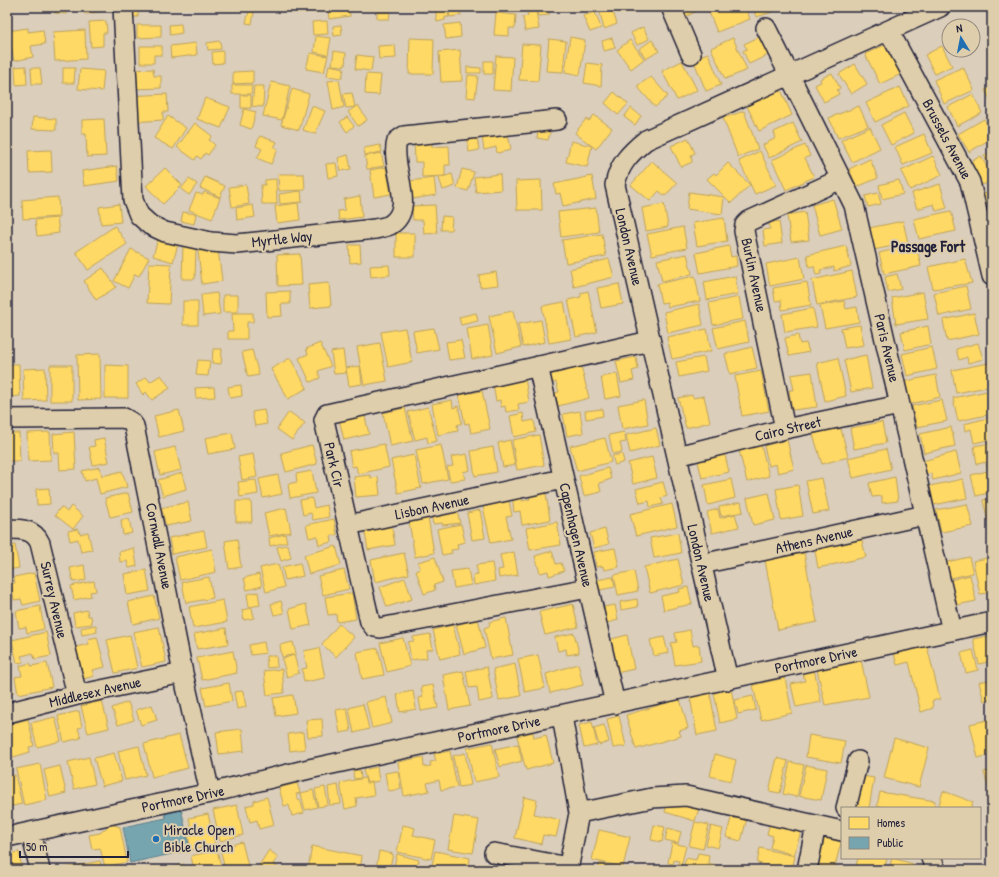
<svg xmlns="http://www.w3.org/2000/svg" width="999" height="877" viewBox="0 0 999 877" font-family="'Patrick Hand',sans-serif">
<rect width="100%" height="100%" fill="#dbceba"/>
<filter id="ink" filterUnits="userSpaceOnUse"><feTurbulence type="fractalNoise" baseFrequency=".025" numOctaves="2"/><feDisplacementMap in="SourceGraphic" scale="8" xChannelSelector="R" yChannelSelector="G"/><feConvolveMatrix kernelMatrix="1 2 1 2 8 2 1 2 1" color-interpolation-filters="sRGB"/></filter>
<g filter="url(#ink)">
<path fill="#ffd966" stroke="#bda259" d="M56,7H67L66,14L55,13Z
M84,7H101L102,11L85,14Z
M128,7H138V17H128Z
M314,7H325V12H314Z
M329,7H349L350,16L329,19L328,9Z
M435,7H447L449,17H445V20L437,22Z
M448,7H459L461,15L450,17Z
M537,7H548L549,15L538,16Z
M680,7H704L685,17Z
M722,7H745L750,19L717,32L709,12Z
M753,7H770L772,12L756,17Z
M612,9L617,24L604,29L600,13Z
M249,11L254,12L252,24L246,23Z
M536,11L539,29L525,31L523,17L528,16L527,13Z
M377,12H390L389,19H377Z
M595,12L601,28L590,32L583,16Z
M496,13L516,15L515,28H509V36L494,35Z
M106,21L107,33H103V46L91,47L89,22Z
M327,21L328,34L313,35L312,22Z
M460,23L461,37L446,39L444,25Z
M181,24L182,33L170,35L169,25Z
M137,25H161V37L137,38Z
M341,25L342,35L334,36L333,26Z
M643,27L649,39L637,45L631,33Z
M28,28V32L43,30L45,44L31,46L33,57L14,61L8,31Z
M85,30L86,59L55,61L53,32Z
M316,36L331,38L328,55L314,52Z
M570,37L585,40L580,75L565,72Z
M759,37L768,55L749,64L743,51L747,49L744,44Z
M410,38L434,39L433,74H409Z
M612,38L615,48L604,51L602,41Z
M733,38L747,70L725,79L711,48Z
M549,39L566,41L563,72L546,71Z
M630,40L644,59L631,69L617,50Z
M652,40L659,51L646,59L639,49Z
M220,41L221,49L208,50L207,43Z
M196,43L197,55L171,58L170,46Z
M522,44L541,45L538,81L519,80Z
M887,44L901,74L880,84L865,54Z
M395,45L396,58L379,59L378,46Z
M140,46H162V55H154V63H140Z
M942,46L952,66L935,74L925,55Z
M460,50L462,81L441,82L439,52Z
M223,51V63L213,64L212,52Z
M334,51L346,53L345,66L332,65Z
M310,53L328,56L324,72L306,69Z
M708,53L721,85L706,91L693,59Z
M357,55L373,57L371,71L355,69Z
M496,56L513,57L511,91L493,90Z
M484,61H493V74H484Z
M682,61L697,90L677,100L662,71Z
M587,63L602,65L601,86L584,83Z
M855,64L867,84L851,94L839,74Z
M329,65L344,68L342,78L327,76Z
M26,66L27,84L16,85L15,67Z
M467,67L481,68V73H467Z
M963,67L974,90L944,104L934,80Z
M31,68H40L42,84H32Z
M63,68H75L74,83H63Z
M80,69L104,71L102,91L78,89Z
M153,69L154,76H161V88L133,89V70Z
M253,71V83L233,84V72Z
M832,73L840,88L837,90L839,94L824,102L815,85L821,82L820,79Z
M366,74L381,75L379,95L365,94Z
M468,75L478,76L475,98L466,97Z
M651,77L668,96L655,107L637,86Z
M339,80L344,107L333,110L328,81Z
M271,82L290,86L282,120L263,116Z
M232,85H252L251,94H232Z
M254,86H264L263,107L252,106Z
M900,87L909,106L875,122L866,103Z
M992,87V103L985,90Z
M292,89L309,94L299,130L281,125Z
M781,90L792,115L759,131L747,106Z
M614,92L628,104L618,115L605,103Z
M352,93L355,107L346,108L343,94Z
M167,94L168,112H163V120L130,122L128,96Z
M973,94L982,113L957,126L948,107Z
M241,95H251V108H241Z
M205,98L230,107L221,128L197,119Z
M358,105L367,120L358,126L348,112Z
M312,106L325,111L315,134L303,130Z
M859,106L868,126L838,138L829,118Z
M631,108L641,116L635,125L624,117Z
M244,109L256,112L251,129L240,125Z
M744,111L758,149L738,157L723,118Z
M904,113L914,133L891,145L881,125Z
M594,115L612,128L596,149L575,133L586,119L589,121Z
M168,116L186,128L173,149L154,138Z
M33,117L56,119V130L32,129Z
M347,117L354,126L347,132L340,122Z
M104,119L106,156L87,157L86,134H82V120Z
M984,119L992,133V138L969,152L958,134Z
M195,123L212,136L209,140L215,145L208,155L205,153L201,159L197,156L195,160L177,147Z
M793,123L802,142L769,158L763,145L776,138L774,132Z
M539,126L551,128L548,140L537,138Z
M870,127L880,148L852,162L841,140Z
M507,129L511,150L497,153L496,147L484,150L481,130Z
M476,132L479,150L469,152L466,133Z
M924,134L932,153L903,165L895,147Z
M260,136L277,142L274,147L278,149L271,164L257,158L262,149L256,146Z
M414,137L432,141V147L449,146L450,165H445V176L422,177V162H415Z
M688,138L695,153L691,155L692,162L681,167L671,146Z
M571,141L592,146L587,167L566,162Z
M380,145L382,152L365,155L364,148Z
M805,145L810,156L805,158L814,177L786,190L772,160Z
M51,150L52,172L29,173L28,151Z
M760,151L776,185L755,194L739,161Z
M992,152V172H991L984,155Z
M381,153L384,166L367,169L365,156Z
M348,155L351,169L341,171L338,158Z
M933,156L942,175L910,190L901,171Z
M981,156L992,177V181L982,185L970,162Z
M870,159L878,178L857,187L849,169Z
M652,161L677,183L665,196L659,191L650,201L631,185Z
M336,163L338,176L328,178L326,164Z
M728,163L750,185L731,203L707,179L714,173L716,175Z
M117,166L119,181L84,186L82,171Z
M386,167L391,194L374,197L370,170Z
M165,168L182,185L163,204L146,186Z
M462,169L474,172L468,191L457,188Z
M278,174H304L305,190L279,191Z
M452,174L455,186L443,190L439,178Z
M500,174L501,190L476,192L474,177Z
M592,176L596,199L563,206L560,193L556,194L554,184Z
M205,177L225,186L220,197L200,188Z
M434,178L436,195L412,199L409,181Z
M189,179L197,184L189,195L181,189Z
M276,179L277,204H262L261,185H265V180Z
M541,180L542,210H517L516,181Z
M899,180L903,194L882,199L879,185Z
M940,184L947,208L936,211L934,204L917,209L912,193Z
M246,185L249,204L232,207L229,187Z
M301,191L302,202L280,204L279,194Z
M204,192L220,198L212,219L189,210L196,193L203,195Z
M689,192L724,197L722,214L687,209Z
M992,192V212L991,206L986,208L982,194Z
M878,193L881,204L868,207L865,196Z
M360,196L362,217L339,220L338,211L345,210L344,199Z
M58,197L59,217L23,219L22,200Z
M833,199L842,229L820,235L812,205Z
M298,203L300,220L277,223L275,206Z
M119,204L121,222L101,224L99,207Z
M664,204L668,227L646,231L642,208Z
M253,205L255,217L237,220L236,208Z
M435,205L437,233L424,234L423,220H413L412,206Z
M596,208L599,232L561,237L558,212Z
M951,211L956,231L919,239L914,219Z
M183,212L196,214L194,224L181,221Z
M805,212L809,240L791,242L787,215Z
M442,216L452,217L451,230H441Z
M57,218L59,233L37,236L35,220Z
M724,218L727,241L697,246L693,223Z
M779,221L782,243L765,246L763,230L770,229L769,223Z
M903,221L908,243L873,250L869,228Z
M115,226L127,244L88,270L76,252Z
M683,227L687,248L652,255L647,234Z
M396,233H415V257H396Z
M602,234L606,256L566,263L562,240Z
M158,239L178,244L173,262L153,256Z
M916,244L921,266L884,274L879,253Z
M349,245H360L361,262L350,263Z
M183,246L196,247L195,279H182Z
M729,246L731,257L736,256L737,266L700,273L696,253Z
M846,246L851,266L834,271V267L820,270L821,274L816,275L814,266L809,267L807,255Z
M131,249L149,258L139,276L135,274L128,288L114,281Z
M218,249L222,281L202,284L198,251Z
M300,254L302,285L278,286L277,255Z
M687,254L692,274L662,281L657,260Z
M800,257L804,279L770,286L766,264Z
M609,259L614,277L574,287L570,269Z
M965,259L972,283L933,289L928,267Z
M149,263L171,264L169,304L147,303Z
M389,265L390,275L371,277L370,266Z
M103,268L116,287L96,300L84,281Z
M852,271L857,297L817,305L812,280Z
M496,272L498,285L480,287L479,275Z
M897,274L901,289L888,292L885,277Z
M695,276L700,301L668,307L667,302L661,303L657,284Z
M735,276L738,294L707,300L704,282Z
M807,282L811,305L782,310L781,300L775,301L773,288Z
M329,283L331,306L310,308L308,285Z
M619,284L623,304L601,308L597,288Z
M966,286L971,309L939,316L934,293Z
M290,291V304H281L282,316L267,317L266,292Z
M588,291L597,332L576,337L568,300L581,297V293Z
M923,292L928,319L896,324L892,298Z
M217,293L220,314L203,316L201,295Z
M223,295H238V312H223Z
M739,297L743,319L713,325L709,303Z
M183,301H198V325H183Z
M844,301L846,309L857,307L859,322L825,328L820,306Z
M564,302L571,339L549,343L542,306Z
M699,304L703,325L668,333L664,312Z
M813,308L817,327L785,332L782,314Z
M513,311L521,347L497,353L489,316Z
M232,313H253V322H247V339H228V331H233Z
M476,313L478,321L461,325L459,317Z
M974,313L979,334L947,341L943,320Z
M541,320L545,342L523,347L518,324Z
M745,321L749,342L718,349L713,328Z
M488,325L493,355L472,359L467,329Z
M860,325L864,345L845,348L841,328Z
M928,326L931,344L905,350L901,332Z
M405,328L412,362L388,367L381,332Z
M434,328L439,349L417,353L413,331Z
M707,329L711,351L672,359L667,337Z
M798,335L800,344L806,343L809,352L789,356L785,338Z
M461,340L465,358L449,360L446,342Z
M320,343L331,366L318,371L320,378L310,382L299,358L308,354L306,349Z
M380,343L387,381L364,385L357,347Z
M978,343L983,359L968,363L967,357L959,360L956,349Z
M752,347L757,368L730,374L725,354Z
M932,347L937,369L907,376L902,354Z
M213,349H222L221,364L212,363Z
M252,350L259,375L248,377L242,352Z
M343,350L346,373L334,374L331,352Z
M100,354L101,399L78,400L77,355Z
M866,355L872,388L851,392L844,360Z
M636,357L638,369L632,371L634,380L621,383L616,361Z
M704,357L707,371L679,377L676,362Z
M290,358L307,388L288,399L271,369Z
M838,358L846,396L825,401L817,363Z
M198,360L210,361L208,376L196,375Z
M989,363L992,386L956,393L952,370Z
M7,364H19L20,396L7,397Z
M50,365H72V401H50Z
M105,365L128,366V398H105Z
M360,366L362,384L349,386L346,368Z
M581,366L589,398L558,406L555,393L559,392L556,382L552,383L550,375Z
M45,368L46,400L24,401L23,369Z
M761,371L769,411L742,416L735,376Z
M812,372L817,407L792,410L789,390H794L791,375Z
M617,374L621,396L605,399L601,377Z
M161,375L170,388L152,400L146,392L143,395L136,384L146,377L150,382Z
M936,375L940,397L907,405L902,382Z
M525,378L529,402L518,404L519,410L506,412L505,406L501,407L500,400L496,401L493,384Z
M241,385L242,396L230,398L228,387Z
M214,387L215,397L196,398L195,388Z
M992,390V414L958,421L953,398Z
M482,391L490,429L471,433L469,423L465,424L459,395Z
M692,395L693,398L704,396L710,422L686,428L678,398Z
M452,400L453,408L458,406L462,423L457,425L458,431L438,435L432,404Z
M644,400L648,424L622,429L618,405Z
M942,400L947,421L917,427L912,406Z
M428,407L437,441L428,443L427,437L415,440L408,412Z
M405,408L413,441L390,446L383,413Z
M602,409L603,416L586,419L585,411Z
M179,410L184,431L159,437L154,416Z
M264,410L267,424L255,426L252,412Z
M580,411L583,433L567,436L563,414Z
M289,412L305,423L292,440L277,429Z
M364,413L369,434L344,440L339,419Z
M523,413L524,422L534,420L536,432L514,437L510,416Z
M992,417V439L974,443L971,429L965,431L964,424Z
M882,422L886,443L854,449L850,428Z
M951,427L955,446L924,453L920,434Z
M656,428L660,445L630,453L626,435Z
M830,429H841L848,457L822,464L813,434Z
M50,432L51,460L28,461L27,433Z
M74,432L76,469L60,470L59,453H54L53,434Z
M624,432L626,442L620,443L622,452L613,454L609,435Z
M7,433H19L20,461H7Z
M232,433L235,449L208,454L205,438Z
M539,435L544,465L517,470L512,440Z
M104,438L109,462L93,465L89,447L95,446L94,440Z
M605,438L611,462L577,471L570,446Z
M510,440L515,465L503,467L498,443Z
M787,440L794,469L778,473L776,464L769,466L764,446Z
M760,441L769,476L747,482L738,446Z
M992,443V468L987,469L986,462L977,464L974,446Z
M384,444L389,467L358,474L356,466L352,467L349,451Z
M312,445L317,464L286,472L281,453Z
M441,445L448,479L423,484L416,450Z
M175,447L181,470L160,475L155,452Z
M493,447L497,472L475,476L471,451Z
M886,449L891,469L853,478L848,458Z
M724,451L729,472L702,478L697,457Z
M956,452L961,473L933,480L931,473L927,474L923,461Z
M253,454L257,477L242,480L238,457Z
M467,454L470,470L463,472L465,479L450,481L447,467L453,466L451,457Z
M622,454L624,462L615,465L612,456Z
M414,455L421,488L398,493L391,460Z
M652,457L657,478L633,484L628,463Z
M100,467L102,476L122,471L127,487L100,494L96,478L85,481L82,471Z
M608,468L611,479L599,483L601,492L584,496L579,476Z
M992,470V492L976,496L971,475Z
M312,471L316,493L290,498L288,484L297,482L296,474Z
M182,473L186,489L163,496L158,480Z
M278,475L282,494L263,498L259,479Z
M370,475L371,478L378,477L380,495L356,497L354,477Z
M895,477L898,501L882,503V496L872,497L869,483Z
M822,478L829,511L813,514L806,481Z
M731,479L735,498L708,505L704,485Z
M963,479L967,498L934,505L930,486Z
M256,480L258,494L240,497L238,482Z
M7,482L11,510H7Z
M663,482L667,496L661,498L663,504L650,507L649,501L640,503L636,489Z
M798,485L803,516L781,520L776,489Z
M545,487L550,520L522,525L520,511L514,512L512,493L521,492L522,501L530,499L529,490Z
M49,488L50,504L37,505L36,489Z
M128,493L133,512L110,517L105,498Z
M769,493L775,520L753,525L747,498Z
M508,496L512,516L506,517L511,539L491,543L482,502Z
M312,498L314,508L327,505L329,517L313,520L311,513L303,515L300,500Z
M992,498V520L988,521L983,500Z
M236,501H251L252,522H236Z
M188,502L192,521L166,526L161,508Z
M741,502L743,512L721,516L719,507Z
M672,504L677,526L636,536L630,514Z
M967,504L973,526L941,532L936,510Z
M71,506L83,516L73,529L55,515L61,507L67,512Z
M286,508L291,532L269,536L264,513Z
M457,509L460,523L443,525L442,523L433,524L431,513Z
M718,509L720,518L735,514L739,527L712,533L707,512Z
M480,510L485,538L472,540L467,513Z
M428,517L434,553L415,557L409,521Z
M129,519L132,533L123,535L121,520Z
M334,519L337,535L331,536L332,542L319,545L317,536L309,538L306,525Z
M391,522L395,545L368,550L364,527Z
M557,522L561,545L530,550L526,528Z
M461,524L465,542L457,544L458,549L451,550L452,553L442,555L437,529Z
M78,529L80,534L88,532L92,550L81,552L78,539L70,541L68,531Z
M605,529L609,544L594,548L590,533Z
M204,531L207,547L172,554L169,538Z
M678,533L681,553L654,558L650,538Z
M285,534L287,542L270,546L269,538Z
M861,537L866,557L818,568L814,545Z
M237,539L241,567L229,569L225,541Z
M15,545L19,568L7,570V547Z
M288,545L291,558L281,561L277,547Z
M336,546L341,565L309,574L304,555Z
M134,548L137,566L129,568L127,561L120,562L119,552Z
M615,548L619,567L604,570L603,566L596,567L594,552Z
M212,549L216,572L180,580L175,557Z
M552,551L556,564L561,563L564,571L549,576L548,571L540,573L535,556Z
M514,552L518,575L499,578L498,570L503,569L500,555Z
M404,553L409,574L375,582L371,560Z
M804,553L817,622L778,630L765,560Z
M435,557L443,582L434,585L435,590L424,594L416,571L420,569L418,562Z
M969,557L973,573L946,579L943,563Z
M992,557V592L980,594L973,561Z
M678,559L684,585L650,593L644,567Z
M300,563L303,576L285,580L282,567Z
M492,563L495,581L474,585L473,575L478,574L476,565Z
M278,564L284,587L266,592L260,568Z
M84,565L86,580L73,582L70,568Z
M468,569L471,585L454,588L451,571Z
M146,570L150,591L127,595L124,574Z
M344,570L349,589L323,595L318,576Z
M634,571L638,591L618,595L614,575Z
M34,573L40,601L23,605L21,599L14,600L11,583H15L14,577Z
M259,574L262,586L247,590L244,578Z
M970,575L976,601L952,606L946,581Z
M209,577L213,598L186,603L182,582Z
M613,577L615,587L599,590L597,580Z
M405,578L412,599L387,607L380,587Z
M94,581L96,591L90,592L91,596L74,600L71,586Z
M688,587L692,604L664,610L661,596L680,592L679,589Z
M258,592L260,605L249,607L247,594Z
M352,593L356,619L337,622L336,614L328,615L325,597Z
M154,596L159,618L133,624L128,602Z
M637,599L638,607L621,610L620,602Z
M223,600L227,622L193,628L189,607Z
M281,601L284,613L274,615L271,604Z
M306,604L311,625L293,629L289,609Z
M573,604L578,627L545,635L539,612Z
M615,605L618,620L607,623L603,607Z
M40,606L44,629L27,633L26,627L19,628L16,611Z
M252,608L254,618L244,620L242,610Z
M87,610L88,616H91L92,624L75,626L73,613Z
M506,618L513,655L491,659L484,628L490,626L489,622Z
M478,619L485,648L464,654L456,625Z
M339,624L354,637L336,657L322,644Z
M96,625L97,632L82,635L81,628Z
M453,625L460,654L440,659L433,630Z
M159,627L166,662L142,667L133,632Z
M226,628L228,644L197,649L194,634Z
M690,630L693,646L699,645L701,661L675,665L671,643L677,642L675,633Z
M46,632L51,656L35,659L33,653L21,656L23,662L17,663L12,640Z
M574,633L579,653L567,655L566,649L558,651L555,637Z
M430,634L433,649L426,650L427,658L411,660L408,642L414,641L413,637Z
M130,635L137,668L115,673L107,640Z
M627,635L634,669L616,673L608,640Z
M992,635V661L979,664L973,639Z
M97,637L105,667L92,670L94,676L83,679L76,647L89,644L88,639Z
M664,637L668,653L654,656L650,640Z
M403,638L410,666L387,672L380,643Z
M264,642L266,653L251,655L249,645Z
M293,642L296,654L282,657L280,645Z
M926,642L940,699L932,701L933,708L921,712L909,662L897,665L893,650Z
M319,648L325,678L304,682L302,669L307,668L304,651Z
M378,648L384,675L362,679L357,652Z
M973,650L978,670L966,673L961,653Z
M233,651L237,673L202,680L197,658Z
M294,655L299,673L287,677L282,659Z
M538,655L545,688L525,692L518,659Z
M266,656H276L277,667L267,668Z
M861,660L869,697L825,705L817,669Z
M30,663L31,666L47,663L52,687L18,694L15,677L22,676L20,666Z
M515,664L521,696L499,700L493,669Z
M578,664L583,685L550,693L546,674Z
M487,667L493,699L479,702L477,687L469,688L466,671Z
M7,669H9L13,693L7,695Z
M282,669L284,693L267,695L264,671Z
M814,669L821,702L796,707L791,684L805,681L802,671Z
M463,671L470,706L449,710L443,675Z
M785,678L792,713L761,720L753,685Z
M988,680L992,699L984,701L979,682Z
M229,683L232,701L206,706L202,688Z
M433,685L438,708L421,711L419,698L423,697L421,687Z
M731,689L737,719L720,723L714,693Z
M243,691L246,707L237,709L234,692Z
M413,691L416,709L400,712L397,694Z
M710,693L717,731L697,735L690,697Z
M293,695L296,713L276,716L273,698Z
M753,696L756,710L738,714L735,700Z
M386,697L392,723L372,728L366,702Z
M680,699L688,728L679,731L681,736L636,749L626,715Z
M102,701L109,728L88,733L81,706Z
M128,702L134,720L118,725L112,708Z
M363,704L369,729L354,733L349,708Z
M152,705L157,720L141,725L136,710Z
M347,708L351,731L340,733L336,710Z
M79,711L82,727L78,728L81,738L64,742L58,716Z
M619,716L626,746L613,748L607,719Z
M55,717L61,741L37,747L31,723Z
M28,719L34,746L29,747L30,752L13,757L7,733V725Z
M322,719L323,736L308,737L306,720Z
M992,719V754L978,758L970,724Z
M592,722L597,745L584,748L579,725Z
M604,725L609,742L599,745L594,728Z
M242,729L244,751L219,754L216,732Z
M303,732L305,749L290,751L288,734Z
M533,732L534,738L546,735L553,763L526,770L517,736Z
M179,735L188,768L152,777L144,744Z
M809,735L845,741L841,763L806,757Z
M894,738L929,748L919,787L884,778Z
M492,743L499,777L474,782L467,748Z
M518,744L522,761L500,767L495,749Z
M139,746L146,775L125,780L118,751Z
M450,751L457,787L441,790L439,780L427,783L429,791L404,796L398,762L423,757L424,767L431,766L430,762L436,761L434,754Z
M114,753L122,781L102,786L94,758Z
M465,753L471,785L459,787L453,756Z
M715,754L736,760L731,781L710,776Z
M89,757L95,784L74,789L68,762Z
M777,758L788,761L780,793L769,791Z
M790,762L804,765L797,797L783,794Z
M40,764L47,800L24,805L16,769Z
M806,765L827,769L821,800L799,796Z
M60,766L66,793L50,797L44,770Z
M377,767L379,781L367,783L363,770Z
M360,770L361,778L354,779L353,771Z
M992,770V801L984,772Z
M398,771L401,789L388,791L385,773Z
M15,775L22,804L7,807V776Z
M862,776L874,778L869,808H855Z
M365,778L366,783L372,782L374,795L356,798L357,806L345,809L340,783Z
M297,783L300,793L296,794L298,800L300,799L304,813L292,816L289,805L284,806L279,788Z
M338,785L341,804L330,805L328,787Z
M325,787L328,805L318,807L315,789Z
M313,790L317,807L305,810L301,793Z
M943,791L973,802L971,808H938Z
M880,792L935,801L934,808H892L877,806Z
M267,797L274,825L259,829L257,820L250,822L246,806L254,804V801Z
M524,797L537,800L534,814L560,820L556,837L543,835L541,844L515,838Z
M669,798L699,808L695,821L665,812Z
M237,805L243,835L220,841L213,810Z
M208,814L215,845L191,850L188,835L193,834L189,818Z
M732,815L747,818L741,841L726,837Z
M454,816L479,820L473,853L448,849Z
M771,819L802,828L794,855L770,848L773,836L767,834Z
M695,822L709,825L703,849L689,846Z
M111,824L120,827L127,862L105,867L100,848L92,849L89,835L100,833Z
M403,825L415,828L413,835L435,840L431,859L397,852Z
M654,825L665,827L662,842L651,840Z
M711,826L723,829L718,848L706,845Z
M668,828L681,832L678,843L665,840Z
M599,830L630,837L623,867L592,860Z
M821,837L841,842L834,870L815,867Z
M242,842L249,870H225L220,848Z
M672,843L686,846L681,866L678,865L679,861L674,860L673,864L668,863Z
M312,846L362,856L360,870H308Z
M760,848L795,856L792,870L757,863Z
M217,850L222,870H194L191,856Z
M269,850L278,857L273,864L281,870H256Z
M379,851L393,854L389,870H376Z
M435,851L470,858L468,870H431Z
M19,852L22,870H7V854Z
M698,853L709,855L708,863L715,865L714,870H678V867L683,868L686,858L696,860Z
M397,854L419,860L416,870H393Z
M858,858H887L884,870H855Z
M892,858L913,864L912,870H889Z
M512,860L551,870H510Z
M100,861L102,870H56Z
M600,863L623,870H598Z
M184,864L186,870H170L169,868Z
M156,866L157,870H138Z"/>
<path fill="#76a5af" stroke="#5d7e8c" d="M181,808L190,850L130,863L123,827L166,818L164,811Z"/>
<g fill="none" stroke-linecap="round" stroke-linejoin="round">
<g stroke="#22223b" stroke-width="22">
<path id="minor" d="M123,7L133,200L139,215L150,225L165,232L211,242L237,244L257,242L375,229C379,228 386,227 390,225C418,208 389,166 397,141L404,136L557,120
M671,7L691,54
M766,28L854,205L952,631
M889,31L970,182L992,276
M538,366L615,704
M7,419L124,418L131,422L134,426L183,673L210,793
M785,429L744,231L745,225L749,221L841,179
M677,456L785,429L900,405
M348,525L563,479
M7,529C21,529 34,529 40,543L77,695
M702,564L925,515
M588,588L380,628L374,627L370,622L324,420L327,414L650,341
M728,680L615,185C619,164 630,153 646,140L940,7
M7,713L77,695L183,673
M562,716L579,813L568,870
M846,808L858,761
M579,813L652,798L686,796L842,831
M31,832L40,870
M7,837L210,793L309,769L992,622
M494,853L568,867
M931,858L936,870
M807,870L816,825"/>
</g>
<use href="#minor" stroke="#dfceab" stroke-width="19"/>
</g>
</g>
<circle fill="#1f6fb2" stroke="#dfceab" stroke-width="1.5" cx="156" cy="839" r="4"/>
<g text-anchor="middle" stroke-width="4" stroke-linejoin="round" paint-order="stroke">
<g font-size="15" fill="#22223b" stroke="#dfceab">
<text transform="translate(947 139) rotate(62)" y="5">Brussels Avenue</text>
<text transform="translate(282 239) rotate(-6)" y="5">Myrtle Way</text>
<text transform="translate(629 247) rotate(77)" y="5">London Avenue</text>
<text transform="translate(754 275) rotate(78)" y="5">Burlin Avenue</text>
<text transform="translate(887 348) rotate(77)" y="5">Paris Avenue</text>
<text transform="translate(788 429) rotate(-13)" y="5">Cairo Street</text>
<text transform="translate(334 465) rotate(77)" y="5">Park Cir</text>
<text transform="translate(432 507) rotate(-12)" y="5">Lisbon Avenue</text>
<text transform="translate(576 535) rotate(77)" y="5">Capenhagen Avenue</text>
<text transform="translate(814 540) rotate(-13)" y="5">Athens Avenue</text>
<text transform="translate(159 546) rotate(79)" y="5">Cornwall Avenue</text>
<text transform="translate(701 563) rotate(77)" y="5">London Avenue</text>
<text transform="translate(54 600) rotate(77)" y="5">Surrey Avenue</text>
<text transform="translate(816 660) rotate(-12)" y="5">Portmore Drive</text>
<text transform="translate(95 692) rotate(-13)" y="5">Middlesex Avenue</text>
<text transform="translate(499 729) rotate(-12)" y="5">Portmore Drive</text>
<text transform="translate(183 799) rotate(-12)" y="5">Portmore Drive</text>
</g>
<g font-size="15" fill="#22223b" stroke="#dfceab" text-anchor="start">
<text x="164" y="835">Miracle Open<tspan x="164" dy="17">Bible Church</tspan></text>
</g>
<g font-size="16" font-weight="bold" fill="#22223b" stroke="#dfceab">
<text x="928" y="252">Passage Fort</text>
</g>
</g>
<rect width="999" height="877" fill="none" stroke="#dfceab" stroke-width="24"/>
<rect x="12" y="12" width="975" height="853" fill="none" stroke="#22223b" stroke-width="1.5" filter="url(#ink)"/>
<rect x="841" y="807" width="140" height="52" fill="#dfceab" stroke="#93897e"/>
<rect x="849" y="817" width="20" height="12" fill="#ffd966" stroke="#93897e"/>
<text x="877" y="827" font-size="12" fill="#22223b">Homes</text>
<rect x="849" y="837" width="20" height="12" fill="#76a5af" stroke="#93897e"/>
<text x="877" y="847" font-size="12" fill="#22223b">Public</text>
<g transform="translate(961 38) rotate(350)"><circle r="19" fill="#dfceab" stroke="#93897e"/>
<path d="M0-3L7 15L0 10L-7 15Z" fill="#1f6fb2"/>
<text y="-6" font-size="11" font-weight="bold" text-anchor="middle" fill="#22223b">N</text>
</g>
<path d="M20 851v6h108v-6" fill="none" stroke="#22223b" stroke-width="2"/>
<text x="26" y="851" font-size="12" fill="#22223b" stroke="#dfceab" stroke-width="3" paint-order="stroke">50 m</text>
</svg>
